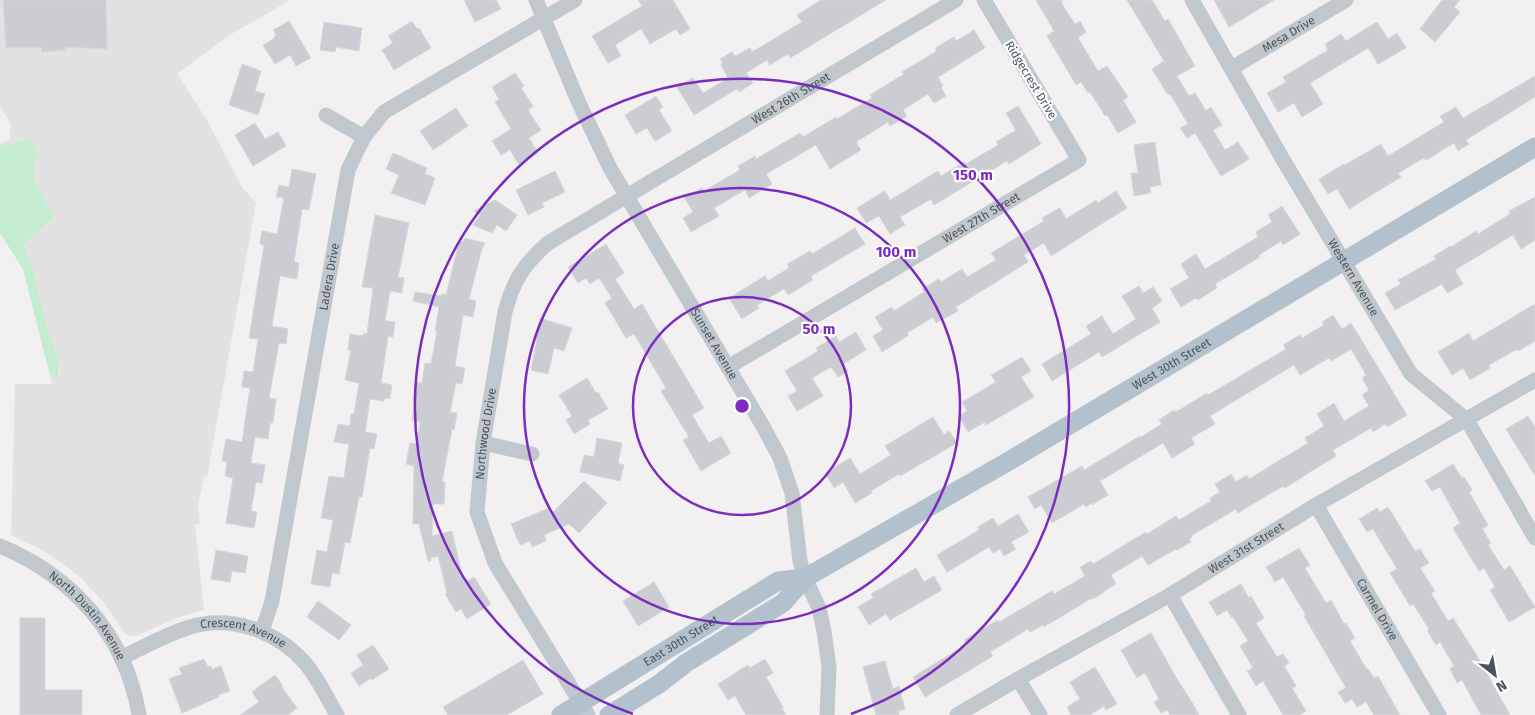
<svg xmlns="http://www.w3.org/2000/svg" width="1535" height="715" viewBox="0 0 1535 715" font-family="'Fira Sans',sans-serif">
<rect width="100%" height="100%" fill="#f2f0f1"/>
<path fill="#e3e2e2" d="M0,0H290L228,36L177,74L207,120L242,187L256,203L207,477H204L198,506L200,524H195L204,610L177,618L136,636H130L123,631L105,604L82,579L66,566L42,550L11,535L15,384H52L49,372L55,377L60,372L59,362L47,327L35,283V272L23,243L54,216L33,177L37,153L28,138L3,147L2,143L9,140L11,124L0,106Z"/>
<path fill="#c3ecd1" d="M29,138L37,153L33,177L54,216L23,244L35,272V283L47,327L59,362L58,380L49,372L23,269L0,233V144L2,143L3,147Z"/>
<path fill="#cbcdd2" stroke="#d5d7db" d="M3,0H106L107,49L65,47V50L42,52L41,47L6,48Z
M464,0H496L501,9L475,22Z
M638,0H673L690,29L680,35L676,29L650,44L641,29L615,45L621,56L608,63L592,36L642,6Z
M821,0H886L790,58L788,54L770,65L767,60L746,73L753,83L739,92L737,89L735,90L694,115L677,87L693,78L703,93L728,78L721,65L723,64L720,59L732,52L735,56L750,48L752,52L802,22L797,15Z
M1036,0H1062V4L1075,24L1080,21L1086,32L1078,38L1098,71L1107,66L1128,97L1123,100L1136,122L1118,133L1107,115L1105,116L1090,92L1088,93L1081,82L1076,85L1047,36L1054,31Z
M1127,0H1152L1165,21L1168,19L1195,66L1177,76L1189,96L1195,93L1206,111L1211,107L1222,125L1213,130L1225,150L1238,142L1249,159L1221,176L1195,133L1187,138L1180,128L1188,124L1170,94L1168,95L1152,69L1164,61Z
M1214,0H1274L1229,27Z
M1442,0H1460L1454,7L1460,12L1435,42L1420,29Z
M289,21L311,58L296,66L290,55L275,64L263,45L275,38L274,37L276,35L273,30Z
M412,21L417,29L419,28L431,48L394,70L382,50L393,43L388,36Z
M324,22L362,28L359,51L336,47L335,52L320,50Z
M1377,22L1388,39L1397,33L1406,48L1378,64L1368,48L1310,83L1323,104L1302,117L1294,103L1278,112L1267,93L1286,82L1283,77L1328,50L1325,44L1341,34L1346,41Z
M974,30L985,48L938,77L943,86L941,87L946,96L934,103L928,94L903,110L907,116L890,126L888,122L856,142L861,150L830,169L816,145L766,174L772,184L749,198L745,190L714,208L719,216L691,232L683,218L693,212L684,197L702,188L704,191L740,170L738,166L755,156L756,159L800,133L803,137L836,117L837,119L872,98L870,95L904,74L902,72L937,51L935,48L954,37L956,41Z
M242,64L261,71L255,91L265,94L258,115L229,105Z
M515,73L524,86L521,88L533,106L528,110L541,130L529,138L538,153L519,165L510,150L501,155L492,141L511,129L495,102L499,99L492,87Z
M1535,76V97L1466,140L1469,144L1458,151L1454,143L1426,160L1424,158L1398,173L1401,177L1349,209L1337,189L1328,194L1319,179L1344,164L1345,165L1381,144L1388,156L1444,122L1440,116L1456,107L1463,118Z
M656,96L663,107L659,110L672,131L655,141L647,128L636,134L625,115Z
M1018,106L1041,144L1009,164L1007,161L934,205L931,199L900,217L905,225L890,234L879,216L866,223L857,208L885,191L890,200L938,171L941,176L964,162L966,164L998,145L996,142L1016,130L1006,113Z
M456,108L468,126L433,150L420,131Z
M255,123L265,139L278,132L286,146L253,166L235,135Z
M1155,142L1161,185L1150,187L1151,193L1134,196L1131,173H1138L1134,145Z
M393,153L427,168L425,174L435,178L425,205L391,193L399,175L386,169Z
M292,169L316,174L309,210L302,209L294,262L299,263L297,279L280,276L272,326L288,329L286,344L279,343L269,398L276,399L273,423H270L268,439L255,437L251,463L265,465L262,483L256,482L251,511L257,512L254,528L226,523L233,478L225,476L227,462L222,461L226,439L242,442L250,388L242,387L244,371L253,372L258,339L249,338L264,245L260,244L262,231L277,234L284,198L276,197L279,185L289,187Z
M555,171L565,192L542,203L544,207L528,215L516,190Z
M1116,191L1127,208L1051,256L1044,243L1024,255L1028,262L956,307L958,311L936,323L933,317L907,333L909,335L882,352L873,336L883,330L875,317L892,307L894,311L924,292L922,289L939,279L941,282L962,269L967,277L996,260L991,253L1044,221L1042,218L1060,208L1066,219L1096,200L1098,203Z
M1535,197V240L1521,249L1513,235L1455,270L1463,284L1447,293L1442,284L1395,310L1385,293L1401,284L1398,280L1436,259L1434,256L1450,246L1451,247L1476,231L1478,234L1510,214L1509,211Z
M495,200L517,215L506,231L497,225L492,233L473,225L480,215L474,211Z
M1282,206L1300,234L1283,245L1281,241L1259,255L1260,257L1215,284L1217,288L1198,300L1196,298L1181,307L1170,289L1189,278L1181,264L1196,254L1205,269L1258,237L1256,232L1272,222L1268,215Z
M375,215L409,223L398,277L404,278L402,293L390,291L385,321L395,322L393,337L388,336L381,383L392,385L390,399L385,398L384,401L370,399L365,432L377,434L374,449L370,448L362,497H359L350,543L345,542L339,574L332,573L330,587L311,584L317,550L327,552L333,520L321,518L329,476L344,478L349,444L334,442L338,424L350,426L351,414H354L359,383L345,380L351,350H348L350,334L363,336L364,333L367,334L373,288L362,287Z
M855,228L865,244L811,276L813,280L788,295L784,289L757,305L759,308L742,319L729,298L765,276L768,281L789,268L787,264L810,251L812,254Z
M465,238L485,243L482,249L469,299L476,301L473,317L463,315L455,366L465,368L462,384L456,383L450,412L457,413L454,430L452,429L442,482H445L444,504H433L432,536L452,531L464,583L474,577L491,604L467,619L461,609L456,612L445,594L447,593L438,556L431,558V561H428L419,524H413L414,466L406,464L410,443L416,444L420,422L412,420L415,401L413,400L416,382L422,383L425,363L431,364L437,331H435L439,307L413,301L415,292L441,296L442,294L446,295L459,242H462Z
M606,244L624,273L615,279L634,309L642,304L704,408L692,415L709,443L721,436L731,453L701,471L683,440L689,437L661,391L666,388L634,334L626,338L605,303L612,298L599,278L590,284L586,278L578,283L568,267Z
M1139,286L1143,293L1153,287L1162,301L1152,308L1160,322L1102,357L1099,352L1052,381L1042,364L1091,334L1086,326L1102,316L1113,334L1136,319L1122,296Z
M1535,304V341L1518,351L1517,349L1489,365L1490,368L1470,380L1463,368L1452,375L1438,352L1469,333L1473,341Z
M1333,315L1342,329L1351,323L1407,415L1387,427L1385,424L1373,432L1371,428L1333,450L1336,456L1310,472L1285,488L1284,486L1271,493L1238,513L1236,509L1191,536L1192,537L1189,539L1191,542L1177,550L1176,549L1148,565L1142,556L1111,575L1116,584L1103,592V593L1093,599L1092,598L1044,627L1043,625L1030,632L1028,629L990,652L993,656L925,697L913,677L967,644L964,640L998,620L999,622L1052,591L1054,594L1085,576L1080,567L1091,561L1093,564L1146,532L1147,534L1176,516L1179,520L1211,501L1210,498L1220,492L1215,484L1231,474L1236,482L1247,475L1249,479L1308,443L1305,438L1324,426L1317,414L1334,403L1344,421L1369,406L1362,395L1369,390L1362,378L1366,375L1351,349L1331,361L1329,358L1300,375L1294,365L1210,416L1215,424L1191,438L1195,444L1172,458L1163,443L1100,481L1108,495L1092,505V503L1086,507L1084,504L1052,523L1041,505L1035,509L1028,497L1082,466L1084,470L1140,436L1141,437L1162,424L1159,420L1174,410L1176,412L1207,393L1208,395L1286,349L1283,345L1300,335L1302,338L1324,325L1322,322Z
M540,318L572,328L564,351L554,348L548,374L531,370L537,340H534Z
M856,332L866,350L843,364L848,371L838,377L831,367L812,378L823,396L797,411L788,396L797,391L785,371L818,351L816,348L836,336L839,342Z
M1022,357L1031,371L1021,377L1034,397L986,425L985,422L968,432L959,416L967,411L962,402L996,382L991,375Z
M587,378L596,393L598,392L608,409L588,420L590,424L574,434L566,420L572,416L559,395Z
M1528,416L1535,427V476L1506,429Z
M933,417L944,435L949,431L957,443L900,476L899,474L871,491L872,493L855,503L843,482L834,488L825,473L850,458L860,474L891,455L885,446Z
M597,438L622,443L618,463L624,465L620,481L580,472L584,455L594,457Z
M1453,464L1462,478L1464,477L1472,490L1469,492L1488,525L1482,529L1491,543L1488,545L1504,570L1510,566L1535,607L1509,622L1490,590L1495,587L1484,568L1479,571L1453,528L1460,523L1440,487L1432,491L1425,481Z
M584,481L607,503L579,533L569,524L544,535L546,541L532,547L530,541L520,545L511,524L549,508L551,514Z
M1388,507L1415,551L1420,549L1429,563L1420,568L1435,591L1431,593L1448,621L1453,618L1476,654L1510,715H1481L1462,680L1457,683L1450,669L1454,666L1440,642L1436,645L1427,630L1429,629L1413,604L1410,606L1401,591L1390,573L1397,569L1373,529L1367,532L1359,519L1377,508L1380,512Z
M1018,514L1029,532L1011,542L1016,549L1004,556L1000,549L993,553L989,547L947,572L937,555L979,530L978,527L993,518L998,526Z
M1299,548L1310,565L1305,568L1326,603L1331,600L1344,624L1346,623L1355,638L1350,641L1366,668L1369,670L1374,678L1378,676L1400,715H1374L1366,702L1357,707L1352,699L1345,703L1338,692L1346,688L1304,616L1306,615L1283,577L1275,582L1266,567Z
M216,550L248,556L245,573L232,571L230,582L211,579Z
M916,568L924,582L934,576L942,590L890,620L886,614L869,625L858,607L873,598L871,594Z
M654,582L669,607L638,626L623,601Z
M1241,584L1249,598L1251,596L1264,618L1256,623L1277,657L1283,654L1289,663L1284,666L1296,686L1292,688L1306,711L1300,715H1283L1263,681L1256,686L1247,671L1253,668L1240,646L1248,641L1233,617L1232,618L1227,610L1217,616L1209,602Z
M318,601L351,625L339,640L307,617Z
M20,618H45V690H82V715H20Z
M1151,633L1177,679L1193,704L1199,715H1170L1167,710L1161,713L1154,702L1159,699L1145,673L1137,678L1121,650Z
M373,645L389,669L372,680L371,678L359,686L351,673L363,665L357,655Z
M204,659L208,667L211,666L212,669L221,666L230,691L218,695L219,697L182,713L169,679L182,674L179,668Z
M765,659L773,673L766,677L783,707L782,708L786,715H746L735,696L728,700L718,684L748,665L750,668Z
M523,660L543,694L507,715H448L443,707Z
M885,661L893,689L899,686L905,709L898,711L899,715H876L863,667Z
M1095,667L1117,704L1106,710L1104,706L1090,715H1071L1067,707L1080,699L1070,682Z
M275,675L283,686L282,687L297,708L288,715H240L259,702L252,692Z"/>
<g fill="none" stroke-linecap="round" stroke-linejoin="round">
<g stroke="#c0c8ce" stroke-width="15">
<path id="s1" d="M536,0L578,101L610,168L764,428L780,458L792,493L800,561L805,578L819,608L824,631L829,667L827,715"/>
<path id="s2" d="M1192,0L1282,158L1411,374L1467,420L1535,538"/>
<path id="s3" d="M1232,68L1346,0"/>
<path d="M326,115L364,137"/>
<path id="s4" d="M728,367L1079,160L984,0"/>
<path d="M483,443L532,454"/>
<path id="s5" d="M1316,505L1439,715"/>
<path id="s6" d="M0,546C73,576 126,636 139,715"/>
<path d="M1170,595L1239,715"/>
<path id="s7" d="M262,631L272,601L348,170L364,137L384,112L575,0"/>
<path id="s8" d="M121,658C142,648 165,635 187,628C229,614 276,630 305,663C318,678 327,698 337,715"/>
<path d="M1018,679L1040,715"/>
<path id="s9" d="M588,715L495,563L477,512L483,443L505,312C513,281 524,264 548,243L956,0"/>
<path id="s10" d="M957,715L1018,679L1170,595L1316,505L1535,380"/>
</g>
<g stroke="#b3c1cc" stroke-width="19">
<path id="s11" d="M561,715L778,581L805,578"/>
<path id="s12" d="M609,715L659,684L686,663L783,603L805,578L1009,461L1535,147"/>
</g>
</g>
<g fill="none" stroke="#7b2cbf" stroke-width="2.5">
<circle cx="742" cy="406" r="109"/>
<circle cx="742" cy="406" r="218"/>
<path d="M633 714A327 327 0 1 1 851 714"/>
</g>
<g text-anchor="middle" stroke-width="4.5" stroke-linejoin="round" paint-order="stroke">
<g font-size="12" fill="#4a545c" stroke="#fff">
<text dy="4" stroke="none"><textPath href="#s3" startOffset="66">Mesa Drive</textPath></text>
<text transform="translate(1031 80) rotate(59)" y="4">Ridgecrest Drive</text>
<text dy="4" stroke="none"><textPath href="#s9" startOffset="800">West 26th Street</textPath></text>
<text dy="4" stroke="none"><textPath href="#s4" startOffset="294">West 27th Street</textPath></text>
<text dy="4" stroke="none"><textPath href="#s7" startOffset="361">Ladera Drive</textPath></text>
<text dy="4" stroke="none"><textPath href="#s2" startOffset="321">Western Avenue</textPath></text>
<text dy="4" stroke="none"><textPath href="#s1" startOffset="388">Sunset Avenue</textPath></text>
<text dy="4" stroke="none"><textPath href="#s12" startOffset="665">West 30th Street</textPath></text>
<text dy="4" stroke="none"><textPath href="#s9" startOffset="311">Northwood Drive</textPath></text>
<text dy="4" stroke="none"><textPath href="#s10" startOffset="334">West 31st Street</textPath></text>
<text dy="4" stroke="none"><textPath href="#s5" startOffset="121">Carmel Drive</textPath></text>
<text dy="4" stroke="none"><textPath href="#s6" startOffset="114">North Dustin Avenue</textPath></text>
<text dy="4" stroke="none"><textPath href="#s8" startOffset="131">Crescent Avenue</textPath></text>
<text dy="4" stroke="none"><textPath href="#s11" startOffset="141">East 30th Street</textPath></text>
</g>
</g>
<circle cx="742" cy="406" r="8" fill="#7b2cbf" stroke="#fff" stroke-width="2.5"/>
<g font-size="15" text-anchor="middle" font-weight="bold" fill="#7b2cbf" stroke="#fff" stroke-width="4.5" stroke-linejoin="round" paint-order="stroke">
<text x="973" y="180">150 m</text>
<text x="896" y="257">100 m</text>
<text x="819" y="334">50 m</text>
</g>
<g transform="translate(1495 675) rotate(149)" stroke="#ffffff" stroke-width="4" paint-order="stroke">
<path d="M0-4L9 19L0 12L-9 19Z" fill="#4a545c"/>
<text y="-8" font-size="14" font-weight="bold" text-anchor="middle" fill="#4a545c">N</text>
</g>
</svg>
